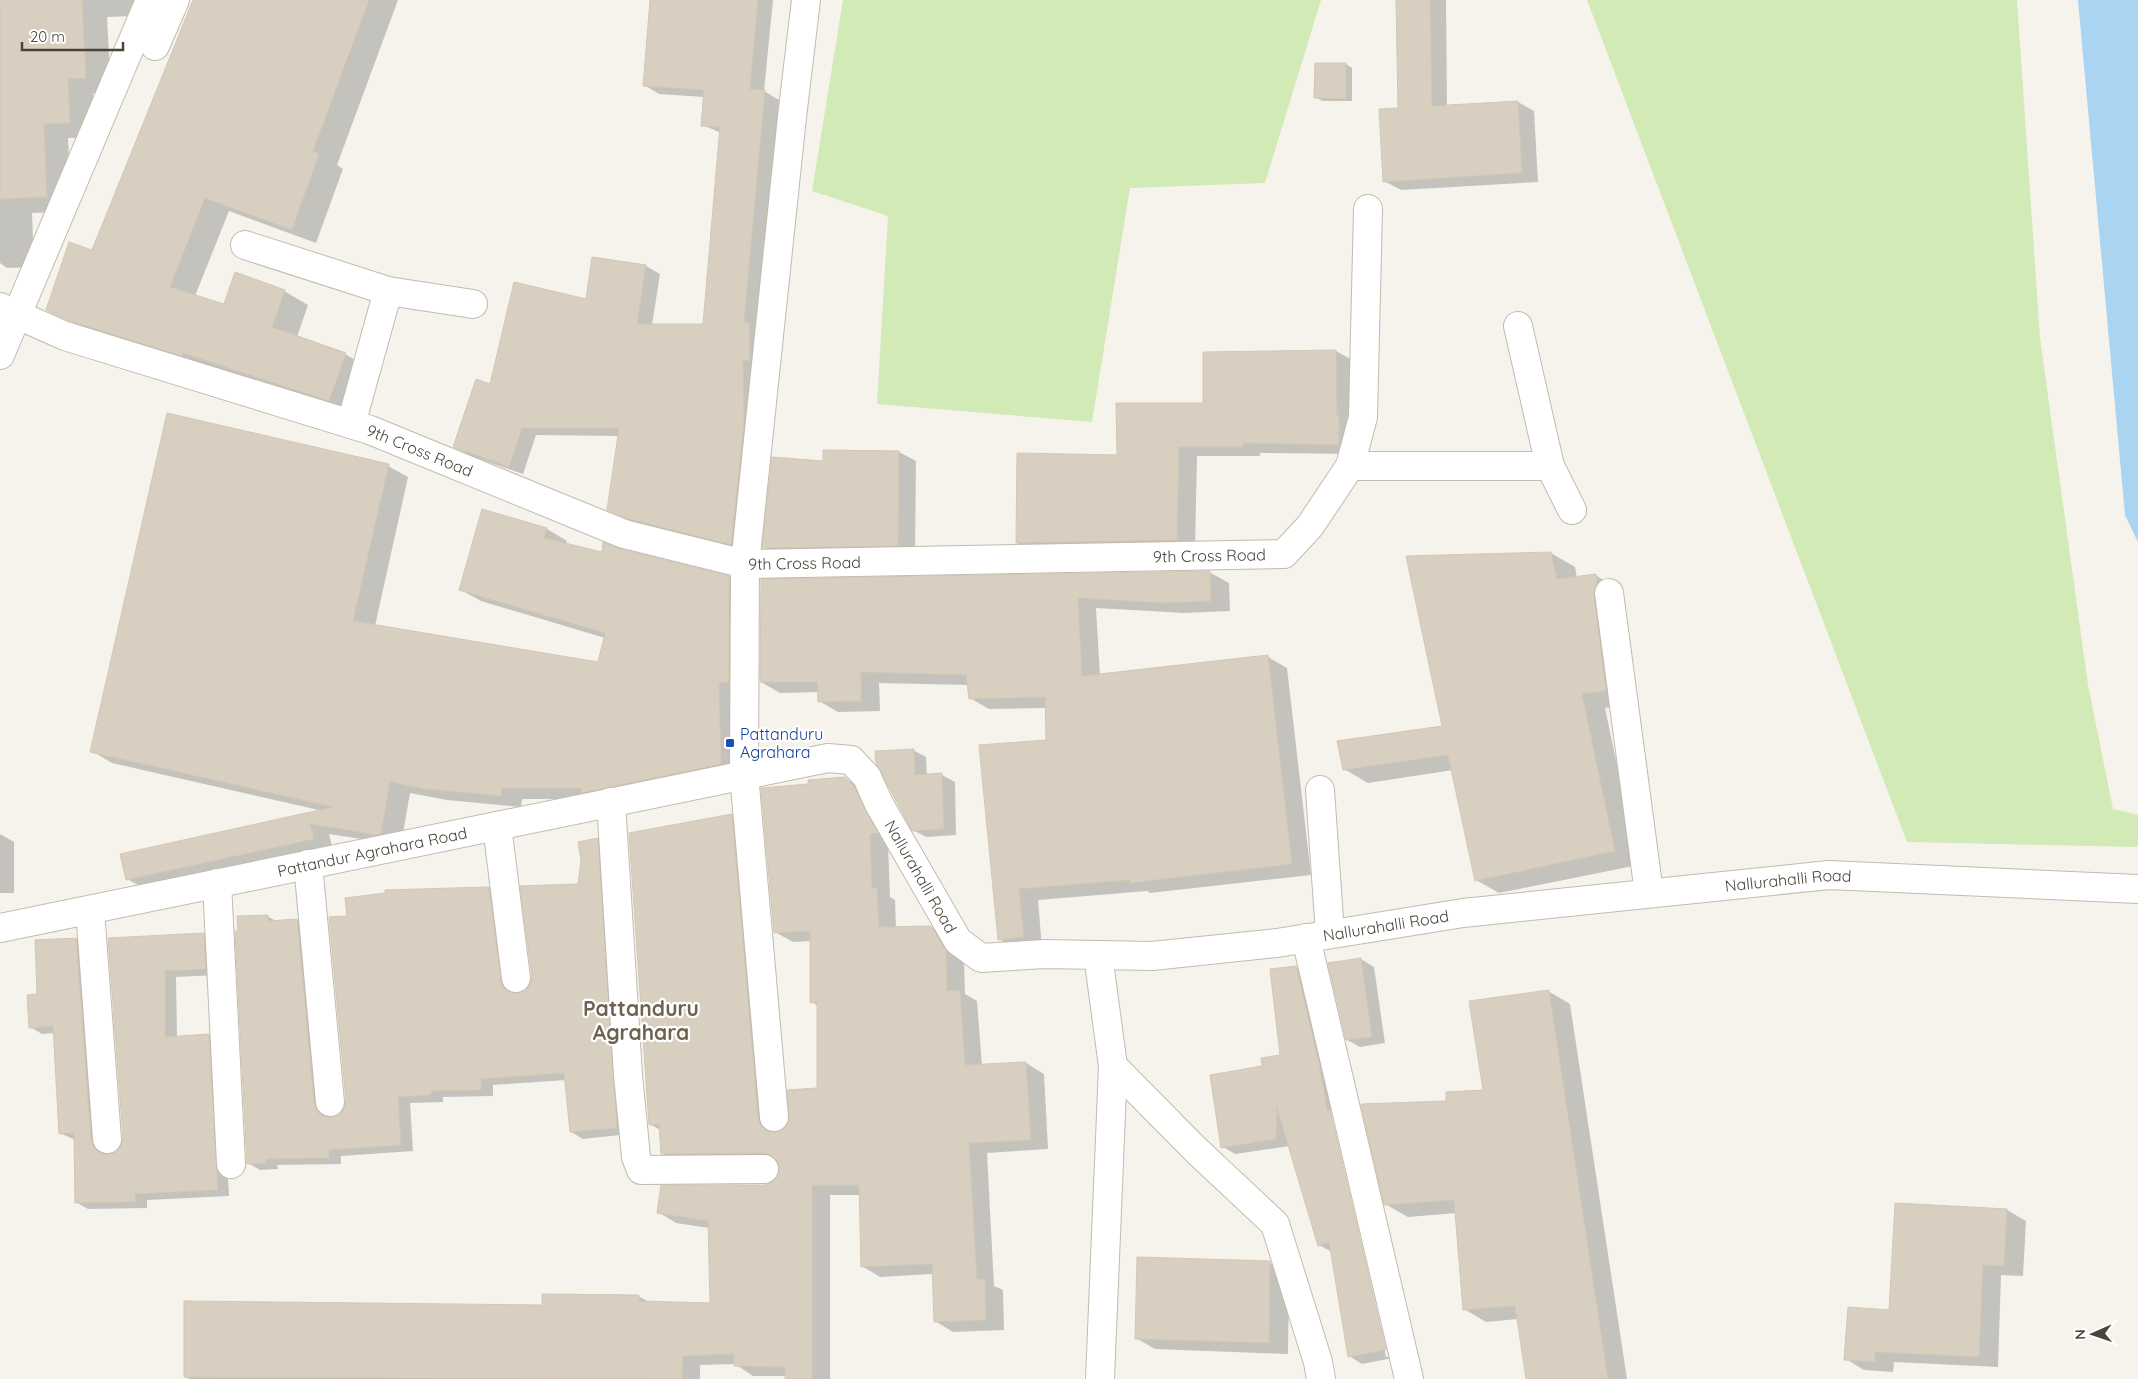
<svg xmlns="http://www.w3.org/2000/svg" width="2138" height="1379" viewBox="0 0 2138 1379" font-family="Quicksand,sans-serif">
<rect width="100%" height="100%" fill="#f6f3ec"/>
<path fill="#d2eab5" d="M843,0H1321L1265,183L1130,188L1092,422L877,404L888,216L812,191Z
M1587,0H2017L2040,338L2088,685L2113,809L2138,815V847L1907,842Z"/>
<path fill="#a9d4f2" d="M2078,0H2138V542L2125,515Z"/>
<path fill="#0003" fill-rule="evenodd" d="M0,0H159L158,15L107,17L111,92L93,93L95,137L68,138L72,211L32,213L34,267L7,268L0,263Z
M194,0H398L337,165L343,169L316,243L229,211L195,296L224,306L284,291L308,305L297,337L345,354L369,368L353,414L96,334L47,310L92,251Z
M652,0H773L764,91L779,100L758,330L745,552L644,527L609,510L619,436L536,435L523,474L469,455L455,447L491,385L587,301L646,266L660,274L652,325H704L721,133L703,125L705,97L659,94L644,85Z
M1397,0H1446L1447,106L1518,102L1534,111L1538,182L1401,190L1384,181L1399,109Z
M1346,64L1352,68V101H1322L1316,97Z
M1336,351L1354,361L1357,454L1260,453V456H1197L1195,550L1035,553L1017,543L1118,456L1204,404Z
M899,452L916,461L915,555L780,557L764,547L824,462Z
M388,466L408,477L375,626L599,663L605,638L481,601L461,590L547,529L567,541L566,544L603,553L620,550L729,577L749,589L741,775L595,799H522L521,807L447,800L410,793L401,845L329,834L333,850L147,890L127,879L323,811L112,763L92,751Z
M1551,553L1575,567L1577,578L1595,575L1619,589L1629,704L1605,708L1638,865L1499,893L1476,880L1453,770L1368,783L1344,769L1444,727Z
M1209,572L1229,583L1230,611L1184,613L1096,608L1100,676L1268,657L1287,668L1311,875L1150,893L1147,891L1038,900L1042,948L1018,950L999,939L1048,742L1046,708L989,709L970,698L969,685L879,683L880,711L838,712L819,701V692L780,693L761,682L762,581Z
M913,750L926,757L927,776L942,775L955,782L956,835L926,837L913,830Z
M845,778L863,789L888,843L890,897L895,900L896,928L931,927L949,938L964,962L965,994L977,1001L982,1066L1026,1063L1044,1074L1048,1149L987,1153L994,1286L1003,1290L1004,1330L953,1332L935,1321L933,1274L880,1277L862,1266L860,1195H830V1379H786V1376H753L735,1364L700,1365V1379H189L185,1377L543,1306L638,1296L651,1303L711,1304L709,1228L676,1223L658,1212L773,1183L779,1177L781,1168L779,1163L680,1164L662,1153L660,1130L650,1124L732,815L750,826L777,1133L784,1131L818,1090V1006L812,1002L811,941L793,942L775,932L809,785Z
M0,834L14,842V893H0Z
M597,839L610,846L629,1134L583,1139L571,1132L566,1080L493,1085V1096L443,1097V1102L410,1103L413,1151L341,1156V1164L277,1165L278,1169L260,1170L248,1163L239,932L267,916L276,921L297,920L309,927L326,1111L329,1118L340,1115L345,1110L347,1101L348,917L489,888L501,895L512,988L515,994L526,992L531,985L579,885Z
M204,935L215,941L217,975L176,977L177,1037L209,1036L221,1042L229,1196L147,1200V1208L88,1209L76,1202L75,1140L60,1133L54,1033L42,1034L30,1027L38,995L36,941L76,939L88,946L103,1148L108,1156L117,1153L122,1146L124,1138L109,939Z
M1361,959L1374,967L1385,1043L1360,1047L1347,1040Z
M1295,967L1308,974L1398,1357L1362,1364L1349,1356L1332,1252L1319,1245L1290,1146L1235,1154L1223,1147L1264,1067L1282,1056ZM1329,1111H1332L1389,1356L1386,1357Z
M1548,991L1570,1004L1627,1379H1527L1518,1319L1486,1322L1464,1309L1456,1213L1408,1217L1385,1204L1448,1102L1484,1091Z
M1896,1204L2007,1210L2026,1221L2023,1276L2001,1275L1998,1367L1894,1362L1893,1372L1864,1370L1846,1359L1890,1311Z
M1270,1263L1289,1274L1288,1354L1155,1349L1136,1338Z"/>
<path fill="#d8cfc1" stroke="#d3c7b4" d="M0,0H82L86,78L68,79L70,123L44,124L47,197L0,199Z
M193,0H369L313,151L319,154L292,230L205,198L170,287L224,304L235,272L285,290L272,327L346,353L329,401L183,353L182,356L70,321L46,310L69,242L92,250Z
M650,0H758L750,89L765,90L744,323H749L750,360H743L744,423L731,545L629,519L607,510L619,428H522L509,467L453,447L476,379L490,384L514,282L586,299L592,257L646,265L637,324H703L720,127L701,126L704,90L643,86Z
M1396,0H1430L1432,106L1518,101L1522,173L1383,182L1379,109L1398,108Z
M1315,63H1346V99L1314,98Z
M1336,350L1337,415H1339V445L1243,443V447H1179L1177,540L1016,543L1017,453L1117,455L1116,403H1203V352Z
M167,413L389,464L353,621L598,662L605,633L459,590L482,509L547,528L544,538L602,552L603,542L620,549L729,576V682L719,683L721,764L582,793L581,792V788H502L501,796L425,789L390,782L381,834L377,835L310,824L314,839L126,880L120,854L333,807L90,752Z
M823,450L899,451L898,546L762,548L772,457L823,461Z
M1551,552L1557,579L1596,574L1597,584L1594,595L1606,691L1582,694L1615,851L1475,881L1448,755L1343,770L1337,741L1442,726L1406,556Z
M1210,571L1211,601L1164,603L1078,598L1082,676L1268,655L1292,864L1130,883V880L1019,889L1024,937L998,940L979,745L1046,740L1045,697L969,699L966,675L861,672V701L818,702L817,682H760L761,579Z
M914,749L915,775L942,773L944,829L912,831L876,763L875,751Z
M845,777L854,786L878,833L870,834L872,888H877L879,927L931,926L946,951L947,991L960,990L965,1065L1026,1062L1031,1140L969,1143L977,1279H985L986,1320L934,1322L932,1264L861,1267L859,1185H812V1379H785V1367L734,1366V1354L683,1356L682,1379L184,1377V1301L542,1305V1294L639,1295V1301L710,1303L708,1221L657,1213L661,1185H765L771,1183L777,1177L780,1168L778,1162L772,1156L764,1153L661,1154L659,1124L649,1125L629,833L732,814L758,1118L761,1126L767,1131L776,1132L783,1129L788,1123L787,1090L817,1088V1002L810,1003V931L774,933L761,788L808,784V780Z
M598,838L617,1128L570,1132L564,1073L481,1079V1090L431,1091V1095L398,1097L401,1145L329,1150V1158L266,1159V1163L247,1164L235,931H238L237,916L268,915V921L297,919L314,1103L317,1111L323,1116L332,1117L339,1114L344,1109L346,1101L329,917L347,916L345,898L385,893V890L489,887L501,980L503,987L510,992L518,993L525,991L530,984L532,977L520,886L578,884L581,860L578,842Z
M204,933L206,969L165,971V1037L209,1034L218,1190L135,1194V1202L75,1203L74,1133L59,1134L53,1026L29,1028L27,995L37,994L35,940L76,938L91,1140L94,1148L101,1153L108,1155L116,1152L121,1145L123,1138L108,938Z
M1361,958L1372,1037L1346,1040L1328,963Z
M1296,966L1320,1068L1327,1110H1330L1386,1350L1348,1357L1329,1242L1318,1246L1277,1108L1276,1139L1221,1148L1210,1075L1262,1066L1261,1058L1280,1055L1270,969Z
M1549,990L1608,1379H1526L1515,1306L1463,1310L1454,1200L1384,1205L1361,1104L1446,1101V1092L1483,1090L1469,1001Z
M1895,1203L2007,1209L2004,1266L1983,1265L1979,1357L1875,1352V1362L1844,1360L1848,1307L1889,1310Z
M1137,1257L1270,1261L1269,1343L1135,1339Z"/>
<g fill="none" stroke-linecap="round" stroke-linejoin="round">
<g stroke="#c2bbae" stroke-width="30">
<g id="minor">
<path d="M155,46L175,0"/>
<path d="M245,245L388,291L351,424"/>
<path d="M388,291L473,304"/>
<path id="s1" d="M0,307L65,336L370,430L624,534L745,564L1284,554L1310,526L1350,466L1363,417L1368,209"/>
<path d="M1518,326L1550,466"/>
<path d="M0,355L150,0"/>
<path d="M1350,466H1550L1572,510"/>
<path d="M1609,593L1649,893"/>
<path d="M1320,790L1330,934"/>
<path d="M611,802L628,1075L636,1157L641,1170L764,1169"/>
<path d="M497,826L516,978"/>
<path d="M308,864L330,1102"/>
<path d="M217,883L231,1164"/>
<path d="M90,910L107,1139"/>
<path id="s2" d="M0,928L828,758L851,760L867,777L879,804L958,941L981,958L1045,954L1152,956L1277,943L1463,913L1829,875L2138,889"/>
<path d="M1306,938L1409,1379"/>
<path d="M1098,955L1113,1066L1100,1379"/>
<path d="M1113,1066L1196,1150L1275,1224L1318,1362L1321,1379"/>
<path d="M774,1117L744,774L745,564L792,117L806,0"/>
</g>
</g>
<use href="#minor" stroke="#fff" stroke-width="28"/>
</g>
<rect fill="#1a4fb4" stroke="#fff" stroke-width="2" x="725" y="738" width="10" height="10" rx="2.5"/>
<g text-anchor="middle" stroke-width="4.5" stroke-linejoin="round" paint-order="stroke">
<g font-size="16" fill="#4b4439" stroke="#fff">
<text dy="6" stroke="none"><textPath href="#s1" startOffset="444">9th Cross Road</textPath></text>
<text dy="6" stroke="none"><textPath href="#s1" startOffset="1254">9th Cross Road</textPath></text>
<text dy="6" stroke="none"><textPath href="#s1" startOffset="849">9th Cross Road</textPath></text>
<text dy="6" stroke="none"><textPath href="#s2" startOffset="380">Pattandur Agrahara Road</textPath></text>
<text dy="6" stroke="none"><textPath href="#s2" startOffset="1005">Nallurahalli Road</textPath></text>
<text dy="6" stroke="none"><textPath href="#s2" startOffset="1920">Nallurahalli Road</textPath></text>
<text dy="6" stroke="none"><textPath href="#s2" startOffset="1515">Nallurahalli Road</textPath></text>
</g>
<g font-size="16" fill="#164399" stroke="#fff" text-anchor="start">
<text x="740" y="740">Pattanduru<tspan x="740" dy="18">Agrahara</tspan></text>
</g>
<g font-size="21" font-weight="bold" fill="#6e6250" stroke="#fff">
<text x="641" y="1016">Pattanduru<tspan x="641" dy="24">Agrahara</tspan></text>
</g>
</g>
<g transform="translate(2093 1334) rotate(268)" stroke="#ffffff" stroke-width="4" paint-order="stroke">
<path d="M0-4L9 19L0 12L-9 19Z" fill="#4b4439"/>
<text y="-8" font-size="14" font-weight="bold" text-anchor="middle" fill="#4b4439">N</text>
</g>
<path d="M22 42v8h101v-8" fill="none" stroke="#4b4439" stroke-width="2.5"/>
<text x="30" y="42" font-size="15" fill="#4b4439" stroke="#ffffff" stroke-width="4" paint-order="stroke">20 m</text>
</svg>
